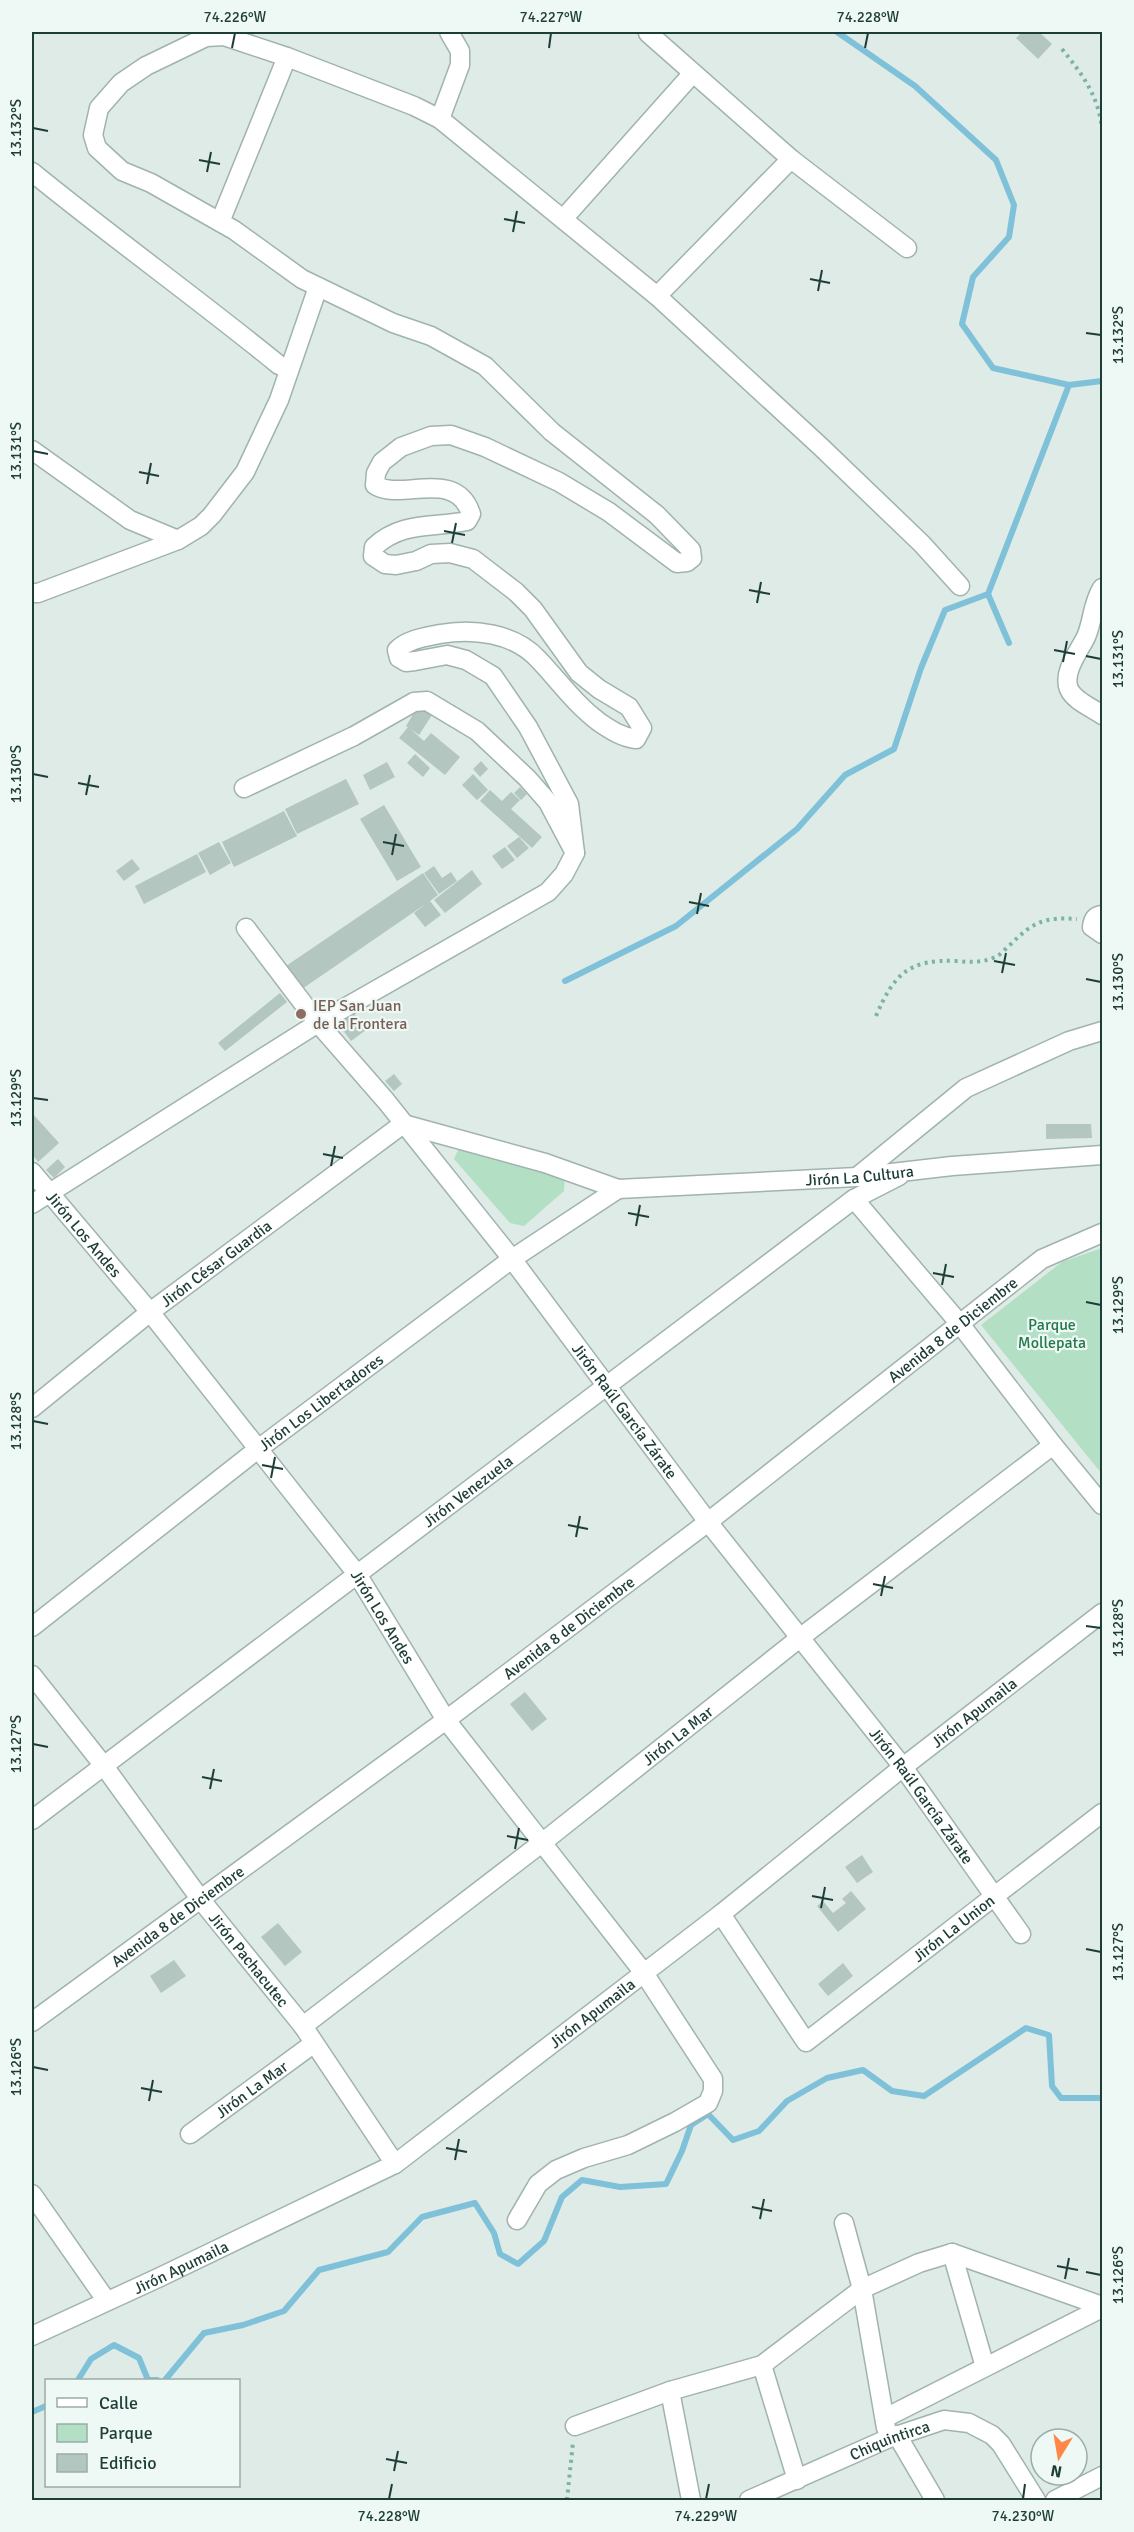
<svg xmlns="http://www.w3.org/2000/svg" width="1134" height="2532" viewBox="0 0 1134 2532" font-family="Signika,sans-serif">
<rect width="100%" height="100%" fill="#deebe7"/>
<path fill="#b3dfc4" d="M459,1148L565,1174L564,1191L524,1226L510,1223L454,1159Z
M1102,1248V1474L981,1325L1062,1262Z"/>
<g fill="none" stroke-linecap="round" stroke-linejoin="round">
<path stroke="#7ec1d8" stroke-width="6" d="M837,32L915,86L996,160L1014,205L1009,237L973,277L962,324L993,368L1069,385L1102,381
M988,594L1009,643
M565,981L676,926L797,829L845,775L894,749L921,668L945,610L988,594L1069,385
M78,2380L91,2359L114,2345L139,2358L148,2380H157
M165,2380L204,2333L243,2325L284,2311L319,2270L388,2252L422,2217L475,2203L494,2233L500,2254L518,2264L544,2241L562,2197L582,2180L620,2187L666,2184L682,2151L691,2125L708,2114L733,2140L759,2131L787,2101L827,2078L863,2070L892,2091L924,2096L1026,2028L1049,2035L1052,2086L1061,2098H1102
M32,2412L46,2406"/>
</g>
<path fill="#b3c6c0" d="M1022,32H1039L1052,44L1038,59L1016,38Z
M418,706L432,715L419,735L406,726Z
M408,727L424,741L431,733L460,757L445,775L399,738Z
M415,754L430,768L423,777L407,763Z
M481,761L488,769L480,777L473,769Z
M387,762L395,777L370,790L363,775Z
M473,774L488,790L477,800L462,785Z
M346,779L359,804L297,834L285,809Z
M520,787L527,794L521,800L514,793Z
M490,790L502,801L511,792L520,800L511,809L542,837L532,848L480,801Z
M384,805L421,867L397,881L360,819Z
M284,811L297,836L234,867L222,842Z
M519,837L529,848L517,858L507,846Z
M219,842L231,863L210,875L198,853Z
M505,847L515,860L502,869L492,856Z
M197,854L206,872L144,904L135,886Z
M132,859L140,869L124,881L116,871Z
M434,866L442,878L451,872L457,881L439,894L424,873Z
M472,870L482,884L445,913L434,900Z
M423,873L438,895L430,901L441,915L425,927L414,913L427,903L302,989L286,966Z
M280,993L287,1002L225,1051L218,1043Z
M351,1009L366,1030L351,1041L336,1021Z
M394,1074L402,1084L394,1091L385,1081Z
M32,1113L59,1143L38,1162L32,1154Z
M1046,1124H1091L1092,1138L1046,1139Z
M58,1159L65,1167L54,1178L46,1170Z
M525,1692L547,1719L532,1731L510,1704Z
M862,1855L873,1872L857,1883L845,1867Z
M851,1891L866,1909L838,1932L817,1906L823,1901L833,1913L846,1903L842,1899Z
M278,1923L302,1952L285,1966L261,1937Z
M174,1960L186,1976L161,1993L150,1976Z
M843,1963L853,1976L828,1996L818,1984Z"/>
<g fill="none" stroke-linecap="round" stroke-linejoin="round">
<g stroke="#a0b3af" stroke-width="21">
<g id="minor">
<path d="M648,33L791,159"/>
<path d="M440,119L460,65V51L449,32"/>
<path d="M32,172C113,238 198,299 279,365L289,369"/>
<path d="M563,219L693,73"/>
<path d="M220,222L287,57"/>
<path d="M657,296L791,159L907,248"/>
<path d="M32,450L130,520L178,540"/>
<path d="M1102,588C1092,604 1093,621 1086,637C1079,651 1062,673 1069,689C1074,701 1093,708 1102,715"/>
<path d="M32,593H38L178,540L201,526L212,515L245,472L279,400L318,287"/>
<path d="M575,853L569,804L528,727L493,676L466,660L447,655L415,661L406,662L399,658L397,650C408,639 426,637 440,634C473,628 514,633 538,659C559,681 575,704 599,722C611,730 621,737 636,739L642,728L629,707L599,689L579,673L533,609L516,592L473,559L450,553L431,554L416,561L396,565L385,564L373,556L374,547C402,521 433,528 467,521L471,514C456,467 400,502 375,485L376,473L382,462L401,447L431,436L451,435L485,447L559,482L609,512L677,563L687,562L692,558L691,550L657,515L552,432L485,366L431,336L393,323L302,279L234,230L151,183L122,171L97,148L93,135L99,108L121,83L146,66L206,37L224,36L287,57L414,106L440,119L657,296L820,446L922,544L960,586"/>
<path d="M1102,915C1095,916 1093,919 1092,927L1102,934"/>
<path id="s1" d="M246,928L318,1023L386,1101L512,1259L708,1522L903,1767L1021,1934"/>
<path id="s2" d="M32,1172L150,1312L357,1574L446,1720L644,1973L713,2079V2091L708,2103L675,2122L628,2145L584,2158L556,2170L538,2184L517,2220"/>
<path d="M857,1177L966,1088L1069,1041L1102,1031"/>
<path d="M854,1199L960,1324L1053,1445L1102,1505"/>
<path d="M32,1204L318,1023L548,892L564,874L575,853L548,802L527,778L477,731L427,701L414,702L354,736L244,788"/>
<path id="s3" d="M32,1408L150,1312L403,1124L545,1163L618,1189L857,1177L952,1166L1102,1155"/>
<path id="s4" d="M32,1627L258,1449L512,1259L618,1189"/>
<path id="s5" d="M32,1675L104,1766L201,1900L303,2026L395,2164"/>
<path id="s6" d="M32,1820L854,1199L899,1176"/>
<path id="s7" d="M721,1914L806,2042L1102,1813"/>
<path id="s8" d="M32,2022L446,1720L708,1522L1042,1259L1102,1233"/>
<path id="s9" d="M303,2026L543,1842L801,1637L1053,1445"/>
<path id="s10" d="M190,2134L313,2044"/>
<path d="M32,2194L106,2300"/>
<path d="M844,2223L862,2289L886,2428"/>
<path d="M952,2253L985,2367"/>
<path id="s11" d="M32,2336L158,2278L395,2164L721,1914L903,1767L1102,1613"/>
<path d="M762,2365L797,2480"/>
<path d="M670,2391L691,2500"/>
<path d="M885,2418L1102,2308"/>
<path d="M575,2426L670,2391L762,2365L862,2289L919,2263L952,2253L1102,2306"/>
<path d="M897,2435L935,2500"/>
<path id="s12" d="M749,2500L887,2439L944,2420L969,2423L992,2435L1001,2444L1036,2500"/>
<path d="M1055,2500L1102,2476"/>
</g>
</g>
<path stroke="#7ab3a7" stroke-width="4" stroke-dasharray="3 4.5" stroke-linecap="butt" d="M1062,49C1082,74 1099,96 1102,130
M876,1016C894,974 909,959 956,961C969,962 981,963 993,958C1000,956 1005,949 1011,944C1034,921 1045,917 1077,919
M567,2500L573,2442"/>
<use href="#minor" stroke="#fff" stroke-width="18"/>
</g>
<path fill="none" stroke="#1d3d37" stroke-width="2" d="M232,48L235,33M549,48L551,33M865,48L868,33M33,128L48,131M199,160L220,164M207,172L211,152M504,219L525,223M513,232L517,211M810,279L830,283M818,291L822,270M1086,333L1101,335M33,451L48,454M139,472L159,476M147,484L151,463M444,531L465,535M452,543L456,523M749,590L770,594M757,603L761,582M1054,650L1075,654M1086,656L1101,659M1063,662L1067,641M33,774L48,777M78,783L99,787M86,795L90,775M383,842L404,846M392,855L396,834M689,902L709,906M697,914L701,893M994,961L1015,965M1002,973L1006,953M1086,979L1101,982M33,1098L48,1100M323,1154L343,1158M331,1166L335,1146M628,1213L649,1217M636,1226L640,1205M933,1273L954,1277M942,1285L946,1264M1086,1302L1101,1305M33,1421L48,1424M262,1465L283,1469M271,1478L275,1457M568,1525L588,1529M576,1537L580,1516M873,1584L893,1588M881,1596L885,1576M1086,1626L1101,1628M33,1744L48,1747M202,1777L222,1781M210,1789L214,1769M507,1836L528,1840M515,1849L519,1828M812,1896L833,1900M821,1908L825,1887M1086,1949L1101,1952M33,2067L48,2070M141,2088L162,2092M149,2101L153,2080M446,2148L467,2152M455,2160L459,2139M752,2207L772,2211M760,2219L764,2199M1057,2266L1078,2270M1086,2272L1101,2275M1065,2279L1069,2258M386,2459L407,2463M394,2471L398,2451M389,2499L392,2484M706,2499L709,2484M1023,2499L1025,2484"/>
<circle fill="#8d6e63" stroke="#eef8f4" stroke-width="2" cx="301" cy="1014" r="6"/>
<g text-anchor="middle" stroke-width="4.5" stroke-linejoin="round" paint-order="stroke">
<g font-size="16" fill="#785e54" stroke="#eef8f4" text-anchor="start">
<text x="313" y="1011">IEP San Juan<tspan x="313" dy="18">de la Frontera</tspan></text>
</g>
<g font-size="16" fill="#1d3d37" stroke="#eef8f4">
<text dy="6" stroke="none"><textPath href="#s3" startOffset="934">Jirón La Cultura</textPath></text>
<text dy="6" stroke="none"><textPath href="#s2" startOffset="81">Jirón Los Andes</textPath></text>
<text dy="6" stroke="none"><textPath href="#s3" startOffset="234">Jirón César Guardia</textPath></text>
<text dy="6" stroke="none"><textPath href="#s8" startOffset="1152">Avenida 8 de Diciembre</textPath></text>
<text dy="6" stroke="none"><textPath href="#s4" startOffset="366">Jirón Los Libertadores</textPath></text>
<text dy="6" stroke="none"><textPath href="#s1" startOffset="614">Jirón Raúl García Zárate</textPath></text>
<text dy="6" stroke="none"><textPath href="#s6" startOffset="546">Jirón Venezuela</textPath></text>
<text dy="6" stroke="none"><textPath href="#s2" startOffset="567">Jirón Los Andes</textPath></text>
<text dy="6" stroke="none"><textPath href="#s8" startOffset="666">Avenida 8 de Diciembre</textPath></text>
<text dy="6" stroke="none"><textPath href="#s11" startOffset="1136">Jirón Apumaila</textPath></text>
<text dy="6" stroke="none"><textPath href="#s9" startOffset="474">Jirón La Mar</textPath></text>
<text dy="6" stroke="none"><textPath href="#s1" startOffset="1100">Jirón Raúl García Zárate</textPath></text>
<text dy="6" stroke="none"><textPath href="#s8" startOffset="180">Avenida 8 de Diciembre</textPath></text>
<text dy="6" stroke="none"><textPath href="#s7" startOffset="340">Jirón La Union</textPath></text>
<text dy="6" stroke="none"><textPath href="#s5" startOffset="358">Jirón Pachacutec</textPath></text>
<text dy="6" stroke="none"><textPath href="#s11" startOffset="650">Jirón Apumaila</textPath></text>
<text dy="6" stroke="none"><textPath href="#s10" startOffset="76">Jirón La Mar</textPath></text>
<text dy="6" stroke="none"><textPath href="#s11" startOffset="164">Jirón Apumaila</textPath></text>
<text dy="6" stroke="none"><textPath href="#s12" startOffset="153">Chiquintirca</textPath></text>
</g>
<g font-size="16" fill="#23784c" stroke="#eef8f4">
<text x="1052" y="1330">Parque<tspan x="1052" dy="18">Mollepata</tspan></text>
</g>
</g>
<rect width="1134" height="2532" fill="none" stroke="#eef8f4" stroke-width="66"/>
<rect x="45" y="2379" width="195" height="108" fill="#eef8f4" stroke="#9aada8" stroke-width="1.5"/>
<rect x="57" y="2398" width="30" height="9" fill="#ffffff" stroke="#9aada8" stroke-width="1.5"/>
<text x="99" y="2409" font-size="18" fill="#1d3d37">Calle</text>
<rect x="57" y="2424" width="30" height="18" fill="#b3dfc4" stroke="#9aada8" stroke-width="1.5"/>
<text x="99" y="2439" font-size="18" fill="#1d3d37">Parque</text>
<rect x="57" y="2454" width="30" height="18" fill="#b3c6c0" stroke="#9aada8" stroke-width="1.5"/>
<text x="99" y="2469" font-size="18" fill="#1d3d37">Edificio</text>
<g transform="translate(1059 2457) rotate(191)"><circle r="28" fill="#eef8f4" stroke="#9aada8" stroke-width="1.5"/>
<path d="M0-4.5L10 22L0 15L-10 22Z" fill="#ff8748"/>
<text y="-9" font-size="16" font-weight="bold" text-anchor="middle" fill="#1d3d37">N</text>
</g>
<rect x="33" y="33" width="1068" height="2466" fill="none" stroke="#1d3d37" stroke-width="2"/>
<g font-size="15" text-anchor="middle" fill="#1d3d37">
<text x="235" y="22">74.226°W</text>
<text x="551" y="22">74.227°W</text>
<text x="868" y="22">74.228°W</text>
<text transform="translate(16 128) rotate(-90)" y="5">13.132°S</text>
<text transform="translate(1118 335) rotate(-90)" y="5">13.132°S</text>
<text transform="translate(16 451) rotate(-90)" y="5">13.131°S</text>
<text transform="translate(1118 659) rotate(-90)" y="5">13.131°S</text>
<text transform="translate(16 774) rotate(-90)" y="5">13.130°S</text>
<text transform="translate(1118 982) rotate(-90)" y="5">13.130°S</text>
<text transform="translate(16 1098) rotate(-90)" y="5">13.129°S</text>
<text transform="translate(1118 1305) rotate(-90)" y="5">13.129°S</text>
<text transform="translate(16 1421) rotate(-90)" y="5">13.128°S</text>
<text transform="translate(1118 1628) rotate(-90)" y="5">13.128°S</text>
<text transform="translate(16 1744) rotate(-90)" y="5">13.127°S</text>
<text transform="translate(1118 1952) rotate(-90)" y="5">13.127°S</text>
<text transform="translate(16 2067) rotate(-90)" y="5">13.126°S</text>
<text transform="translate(1118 2275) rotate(-90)" y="5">13.126°S</text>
<text x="389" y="2521">74.228°W</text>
<text x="706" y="2521">74.229°W</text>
<text x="1023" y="2521">74.230°W</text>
</g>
</svg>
